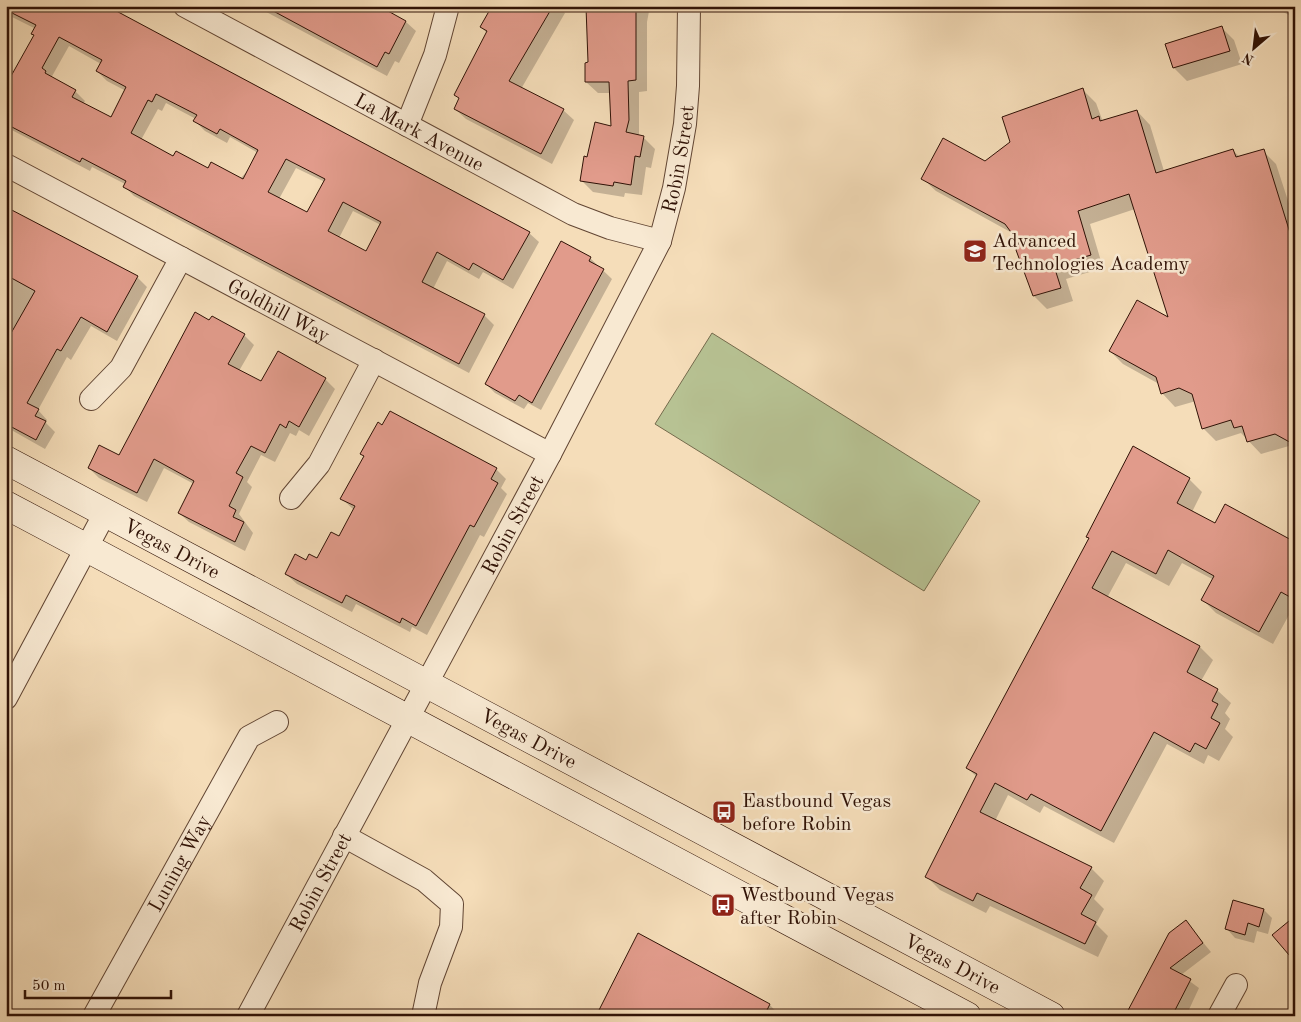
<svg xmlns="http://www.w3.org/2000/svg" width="1301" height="1022" viewBox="0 0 1301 1022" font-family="'Old Standard TT',serif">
<rect width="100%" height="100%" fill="#f5ddb9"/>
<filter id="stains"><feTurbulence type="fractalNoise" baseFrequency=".004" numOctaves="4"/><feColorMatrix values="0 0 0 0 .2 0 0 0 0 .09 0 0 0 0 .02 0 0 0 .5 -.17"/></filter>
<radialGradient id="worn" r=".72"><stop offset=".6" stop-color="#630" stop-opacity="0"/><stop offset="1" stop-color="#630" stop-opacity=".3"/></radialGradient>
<path fill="#b7c293" stroke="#746a4c" d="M712,333L980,501L924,591L655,424Z"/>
<path fill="#0003" fill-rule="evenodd" d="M6,6L292,105L335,127L342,134L529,233L539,242L513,289L483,272L479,279L447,261L433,289L484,315L494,325L469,373L134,196L124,186L125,184L92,167L90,171L6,127V68L15,72L35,36L36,29L6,14ZM69,46L101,64L97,71L107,81L126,91L111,119L83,104L85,101L75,91L51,78ZM166,103L196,119L195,121L205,131L227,143L230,137L258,153L250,168L240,179L174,158L141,140L158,109L162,111ZM296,168L325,182L308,214L279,199ZM353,211L381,225L366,252L339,238Z
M255,6H390L387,12L406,22L416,31L399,63L395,61L387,76Z
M493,6H558L565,13L521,89L563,110L574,120L552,164L466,119L455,109L460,99L456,95L487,33L481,27Z
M590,6H650L647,22V91L639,92V136L644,138L655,149L651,168L646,167L642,195L625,193L624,197L593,192L581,180L588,158L612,127L611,93H598L586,82L589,64Z
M1274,6H1295V18L1277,9Z
M1221,27L1234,40L1242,64L1187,81L1174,68Z
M1083,90L1096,103L1103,122L1137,111L1150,125L1164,171L1232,150L1240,157L1263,151L1276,164L1295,222V449L1289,446L1261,454L1241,433L1216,441L1203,428L1196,401L1175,407L1162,393L1159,384L1123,364L1110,351L1170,320L1135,209L1090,224L1103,268L1066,279L1073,301L1047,309L1034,296L1021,243L1014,234L936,191L922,178L985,162Z
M6,208L137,277L147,287L117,341L91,326L71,360L67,357L38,410L47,420L46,423L55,432L45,449L6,427Z
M590,258L612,279L541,410L528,403L524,409L495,393L486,384Z
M210,322L244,335L254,345L239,371L261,383L325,379L335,389L309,436L299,430L296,436L290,433L275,462L261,455L247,482L252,487L239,514L253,533L245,551L189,522L179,513L194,484L164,468L147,502L99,478L89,468L119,456Z
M361,454L496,469L506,479L501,488L507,494L484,537L480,535L427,635L412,627L410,632L356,604L352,612L297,584L286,574L307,562L317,559L339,538L354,510L342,499L365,457Z
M1189,479L1202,492L1192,512L1216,525L1295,543V604L1273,644L1216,613L1203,600L1214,580L1182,563L1169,586L1126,563L1107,598L1200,647L1213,660L1201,681L1217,690L1231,703L1225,713L1230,719L1225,729L1233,737L1219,761L1208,755L1204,764L1167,744L1114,843L1044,806L1040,813L1008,795L995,821L1091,868L1104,881L1094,899L1104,909L1096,924L1108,936L1098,957L990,906L986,913L940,890L927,877L977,777L967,768L1090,539L1087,536Z
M1264,910L1272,918L1268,934L1257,931L1254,943L1235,938L1227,929Z
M1186,922L1211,952L1181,975L1199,988L1186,1016H1127Z
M638,935L770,1005L780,1016H597Z"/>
<path fill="#e19b8b" stroke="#301206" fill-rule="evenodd" d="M6,6H107L530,232L503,280L473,263L469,270L437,252L422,282L485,314L459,364L123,187L126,181L82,158L80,162L6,124V85L34,35L31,34L36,25L6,10ZM59,37L102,60L96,71L126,87L111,117L72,97L76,90L45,73L46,71L42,68ZM156,94L197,115L193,121L217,134L220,129L258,150L243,179L211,162L208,168L176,151L173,156L131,133L148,100L152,102ZM286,159L325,179L307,212L268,192ZM343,202L381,222L366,251L328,231Z
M264,6H379L406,21L389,54L385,52L377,67Z
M492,6H553L509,81L564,109L541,154L454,109L459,98L454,95L487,31L480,27Z
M636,6V80L628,81L629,120L626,132L644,136L640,157L635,156L631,185L614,182L613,186L580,181L584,156L587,157L595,122L611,126L609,82H585V63L588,62L586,7Z
M1222,26L1230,51L1173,68L1165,44Z
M1083,88L1092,119L1099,116L1100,121L1137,110L1156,173L1233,149L1236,157L1264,149L1295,249V445L1275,434L1247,442L1242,426L1234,428L1231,420L1202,429L1192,394L1179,388L1161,394L1156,377L1109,351L1137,300L1168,317L1129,194L1078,211L1091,255L1054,266L1061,288L1033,296L1016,250L1019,243L1005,224L921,179L943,138L985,161L1010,142L1002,117Z
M6,207L138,276L107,332L81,317L61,351L57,349L27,403L39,409L35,416L46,421L36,440L6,424V342L35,291L6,275Z
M561,241L591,257L589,261L604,269L532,403L519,395L515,401L485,384Z
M195,312L209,320L212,316L245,334L228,364L261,381L278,351L326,378L299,427L289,421L286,428L280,424L265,453L251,446L236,473L243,477L229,506L236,510L233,517L244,522L235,542L178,513L194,481L154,459L137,493L88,468L99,445L119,455Z
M390,411L497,468L491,479L498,483L474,527L470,525L416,626L402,618L400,623L346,595L342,603L285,574L295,554L306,560L309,554L317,558L331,532L339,536L355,506L340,499L364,456L360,454L378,422L382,425Z
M1133,446L1190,478L1177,503L1215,523L1225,504L1295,542V588L1290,597L1281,592L1259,632L1201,600L1214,576L1168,550L1156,574L1112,551L1092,588L1200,646L1187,672L1218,689L1212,701L1218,704L1211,718L1220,723L1206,749L1195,743L1190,752L1154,732L1101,831L1031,794L1027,800L995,783L980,812L1092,867L1080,888L1092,895L1081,914L1096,922L1085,944L977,893L973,901L925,877L977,774L966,768L1089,538L1086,537Z
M1233,900L1264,909L1259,927L1248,923L1245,935L1225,929Z
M1295,916V962L1272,935Z
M1186,920L1203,943L1170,968L1191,979L1172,1016H1125L1169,933Z
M638,933L770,1004L764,1016H596Z"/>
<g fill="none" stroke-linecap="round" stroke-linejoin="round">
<g stroke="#614533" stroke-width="24">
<g id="street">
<path id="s1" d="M185,6L573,214L610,228L660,241"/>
<path d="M407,125L435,55L448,6"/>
<path id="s2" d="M6,165L550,454"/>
<path d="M91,399L121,368L181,258"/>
<path d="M291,498L319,464L374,360"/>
<path d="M6,698L105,513"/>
<path d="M344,836L424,880L452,904L451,927L430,983L423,1016"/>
<path id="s3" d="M94,1016L249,737L277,722"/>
<path id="s4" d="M248,1016L550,454L660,241L674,188L685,124L688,86L689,6"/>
<path d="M1219,1016L1236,985"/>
</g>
</g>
<g stroke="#301206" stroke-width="29">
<g id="secondary">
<path id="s5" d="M6,460L1051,1016"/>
<path d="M6,505L967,1016"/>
</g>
</g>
<use href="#street" stroke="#f8e9d2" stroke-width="22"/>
<use href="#secondary" stroke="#f8e9d2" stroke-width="28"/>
</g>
<defs>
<g id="school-square" transform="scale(1.25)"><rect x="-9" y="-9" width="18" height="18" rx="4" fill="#8f2418" stroke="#f8e9d2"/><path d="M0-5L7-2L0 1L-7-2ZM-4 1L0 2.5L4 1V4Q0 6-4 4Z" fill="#fff"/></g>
<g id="bus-square" transform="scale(1.25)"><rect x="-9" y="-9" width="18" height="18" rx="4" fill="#8f2418" stroke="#f8e9d2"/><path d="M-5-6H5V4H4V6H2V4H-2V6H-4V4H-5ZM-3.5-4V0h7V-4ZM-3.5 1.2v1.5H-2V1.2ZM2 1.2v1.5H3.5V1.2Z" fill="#fff"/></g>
</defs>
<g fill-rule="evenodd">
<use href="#school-square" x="975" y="251"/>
<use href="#bus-square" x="724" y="812"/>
<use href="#bus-square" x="723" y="905"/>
</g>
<g text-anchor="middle" stroke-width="5" stroke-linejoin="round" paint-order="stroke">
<g font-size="20" fill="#301206" stroke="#f8e9d2">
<text dy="7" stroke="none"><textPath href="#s1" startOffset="266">La Mark Avenue</textPath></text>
<text dy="7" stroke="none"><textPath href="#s4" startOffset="962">Robin Street</textPath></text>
<text dy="7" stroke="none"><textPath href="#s2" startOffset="309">Goldhill Way</textPath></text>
<text dy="7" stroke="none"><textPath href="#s4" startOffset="558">Robin Street</textPath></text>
<text dy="7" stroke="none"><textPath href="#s5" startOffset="188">Vegas Drive</textPath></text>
<text dy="7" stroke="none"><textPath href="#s5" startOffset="592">Vegas Drive</textPath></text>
<text dy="7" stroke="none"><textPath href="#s3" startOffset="175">Luning Way</textPath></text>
<text dy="7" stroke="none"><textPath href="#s4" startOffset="152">Robin Street</textPath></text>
<text dy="7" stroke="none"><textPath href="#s5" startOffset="1072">Vegas Drive</textPath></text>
</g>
<g font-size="20" fill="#301206" stroke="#f8e9d2" text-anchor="start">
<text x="992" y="247">Advanced<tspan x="992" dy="23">Technologies Academy</tspan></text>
<text x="742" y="807">Eastbound Vegas<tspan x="742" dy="23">before Robin</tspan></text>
<text x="740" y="901">Westbound Vegas<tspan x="740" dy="23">after Robin</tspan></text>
</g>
</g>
<rect width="1301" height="1022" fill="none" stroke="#f5ddb9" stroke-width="25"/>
<rect x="8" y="8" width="1286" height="1007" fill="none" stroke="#301206" stroke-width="2.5"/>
<rect x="12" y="12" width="1276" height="997" fill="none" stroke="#301206"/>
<g transform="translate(1254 48) rotate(208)" stroke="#f8e9d2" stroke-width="4" paint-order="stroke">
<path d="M0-4L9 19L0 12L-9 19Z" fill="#301206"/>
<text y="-8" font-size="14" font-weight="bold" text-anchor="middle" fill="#301206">N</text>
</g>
<path d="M25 990v8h146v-8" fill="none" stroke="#301206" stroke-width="2.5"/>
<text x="32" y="990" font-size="15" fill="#301206" stroke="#f8e9d2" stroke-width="4" paint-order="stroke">50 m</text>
<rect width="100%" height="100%" filter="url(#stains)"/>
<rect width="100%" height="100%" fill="url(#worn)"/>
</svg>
